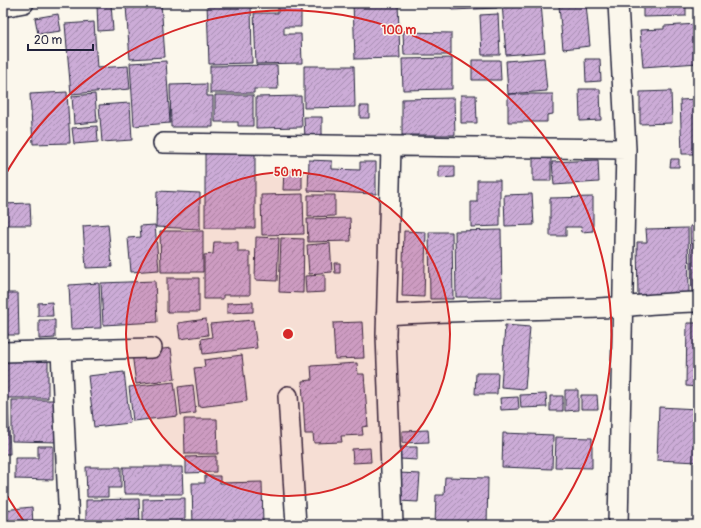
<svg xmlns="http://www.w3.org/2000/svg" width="701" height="528" viewBox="0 0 701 528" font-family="Pangolin,sans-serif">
<defs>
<pattern id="building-hatch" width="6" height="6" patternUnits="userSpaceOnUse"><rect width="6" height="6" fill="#ccacd7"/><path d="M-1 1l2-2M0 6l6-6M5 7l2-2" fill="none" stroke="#a58cb0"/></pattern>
</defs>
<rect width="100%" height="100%" fill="#fbf7ec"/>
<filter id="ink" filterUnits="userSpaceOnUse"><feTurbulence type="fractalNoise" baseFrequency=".025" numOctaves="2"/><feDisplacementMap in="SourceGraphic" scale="8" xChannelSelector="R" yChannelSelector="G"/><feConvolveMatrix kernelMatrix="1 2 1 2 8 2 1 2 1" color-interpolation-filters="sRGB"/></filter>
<g filter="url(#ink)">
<path fill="url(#building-hatch)" stroke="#22223b" d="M161,3L165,57L130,59L126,6Z
M207,3H251L252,63L209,64Z
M278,3H301V27H284V34H301L302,63L256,64L254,13H278Z
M353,3H398L400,58L355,59Z
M452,3H497V8L452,10Z
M502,3H541L545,52L506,55Z
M562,3H572V5L586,4L590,46L563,49L559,6H562Z
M643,3H686V16L643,17Z
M111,4L113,30L98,31L97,5Z
M58,14L61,31L38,34L35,18Z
M498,14L500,55H482L480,15Z
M94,22L97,68L128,66L130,89L71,94L65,24Z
M698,24V63L643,67L640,30L664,29V26Z
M403,32L451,33V55H404Z
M452,58V89L403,90L402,59Z
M544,58L547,91L508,94L506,61Z
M585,59H600L601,81L586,82Z
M472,60H500L501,80H472Z
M166,61L170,123L134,126L130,63Z
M277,65L278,89H254V93H210V66Z
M304,66H354L355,107L304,108Z
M207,84V96H213V127H171L170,85Z
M579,89H600L601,120L580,121Z
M671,91L672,123L640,124V92Z
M67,92L70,143L33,144L30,94Z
M95,94L97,122L74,124L72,96Z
M508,94H553V114L547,115V122H508Z
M215,95H253V126H238V122H215Z
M461,95H476L477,123H461Z
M301,96L302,127L256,128V97Z
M454,98L455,135H402V99Z
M698,99V154H682L680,100Z
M130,103L132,140L102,142L99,105Z
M360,106H369V118H360Z
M304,117H322V139H305Z
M97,126L98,142L74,144L72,128Z
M205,153H255V228H205Z
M533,156H551V181H533Z
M671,159H679V167H670Z
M309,160L332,161V169L360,170V162H376V194L308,191Z
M598,160L599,182L554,185L552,162Z
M698,162V197H697L695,163Z
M439,166H455V177L439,178Z
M284,170H302V190H283Z
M3,176H6L7,193H3Z
M477,180H500V226L471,227V202H477Z
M157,191L200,193V229L156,227Z
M303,194L304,234L262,235L261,195Z
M532,194L534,225L505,226L504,195Z
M308,195H335V216L308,217Z
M593,197V231L582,232L581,227H566V236H550V198Z
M30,203L31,225H3V204Z
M350,218L351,241L308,242L307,219Z
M108,224L112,267L86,268L83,226Z
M155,225L159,270L131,272L128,238L141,237L140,226Z
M690,226H698V298H692Z
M688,228L689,295L638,296L637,242H647L646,229Z
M501,230L502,297H456L455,231Z
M160,231H203V272H161Z
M404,231L426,232L424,297L402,296Z
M429,232H452L453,299H430Z
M256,237L279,238L277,281L255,280Z
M281,238L304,239L303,293L279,292Z
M214,242H238V252H250V295H223V299H204V255L213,254Z
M330,243L332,272L309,274L307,245Z
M334,263H340V273H335Z
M325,275V292L306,293L305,276Z
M167,278H199V312H167Z
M155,281L157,322L103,325L101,283Z
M99,283L101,328L71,329L69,285Z
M3,293H18L19,335H3Z
M52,302L53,316H38V303Z
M253,302V312L227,313V303Z
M206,319L208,335L180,339L178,323Z
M39,320H55V338L39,339Z
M253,320L257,348L203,354L201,339L212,337L210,324Z
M362,322L364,358L335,359L333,323Z
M687,323H698V387L686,386Z
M505,325L530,327L525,389L501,387Z
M171,348L175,379L136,384L132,353Z
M242,355L247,401L199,407L194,368L205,367L204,360Z
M6,358H35V361H48V398H5Z
M357,363L358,374H364L368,426L362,427L363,435L341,436L342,442L314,443L313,434H305L302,381L312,380L311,366Z
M124,372L130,423L94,427L88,376Z
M476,373H498L497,394H475Z
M174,382L178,416L133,421L129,387Z
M193,385L196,413L181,415L178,387Z
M565,390H578V410L565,411Z
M546,394L547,407L521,408L520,395Z
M581,395H597L598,409H581Z
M550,396H563V411H550Z
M518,397L519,409L501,410L500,398Z
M12,400H60V442L12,441Z
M3,402H8L10,454H3Z
M659,407L698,409V462L657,460Z
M184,419H217L218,454H185Z
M428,430L429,442L402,443V431Z
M503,433L553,435L552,469L502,467Z
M556,437L592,438V468L555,467Z
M38,446H53V480L15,479V458H38Z
M401,447H417V460L400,459Z
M370,448L371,462L353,463L352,449Z
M216,456V472L186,473V457Z
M86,467H121V488H108V497H87Z
M123,467H182L183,494H124Z
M399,473L420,474L418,502L398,501Z
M205,476H220V483L262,482L263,525H193L192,483H205Z
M445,477L488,478L487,525H435L436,495H444Z
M185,498V525H143V499Z
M139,499L140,524L86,525V500Z
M32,507L33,525H3V510Z"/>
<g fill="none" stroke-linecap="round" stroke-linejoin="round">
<g stroke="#22223b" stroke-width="22">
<path id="minor" d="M3,7L24,3
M163,143L626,149
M391,147L386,335L393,525
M386,315C457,310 528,310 598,308C632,307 665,302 698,302
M61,351L69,525
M3,352L152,348
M288,396L296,525
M618,525L626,149L618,3"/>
</g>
<use href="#minor" stroke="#fbf7ec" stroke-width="19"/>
</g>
</g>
<circle cx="288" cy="334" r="162" fill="#d62828" fill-opacity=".12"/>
<g fill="none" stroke="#d62828" stroke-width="2">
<circle cx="288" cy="334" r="162"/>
<path d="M26 524A324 324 0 0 1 3 489M3 179A324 324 0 1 1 550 524"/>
</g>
<circle cx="288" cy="334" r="6" fill="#d62828" stroke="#fbf7ec" stroke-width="2"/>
<g font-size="12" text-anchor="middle" font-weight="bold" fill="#d62828" stroke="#fbf7ec" stroke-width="3" stroke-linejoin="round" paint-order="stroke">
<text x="399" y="34">100 m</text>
<text x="288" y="176">50 m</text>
</g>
<rect width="701" height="528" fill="none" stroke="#fbf7ec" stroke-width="16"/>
<rect x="8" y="8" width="685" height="512" fill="none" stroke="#22223b" stroke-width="1.5" filter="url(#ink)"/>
<path d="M28 44v6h65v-6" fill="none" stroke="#22223b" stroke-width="2"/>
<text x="34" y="44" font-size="12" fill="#22223b" stroke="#fbf7ec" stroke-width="3" paint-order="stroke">20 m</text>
</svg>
